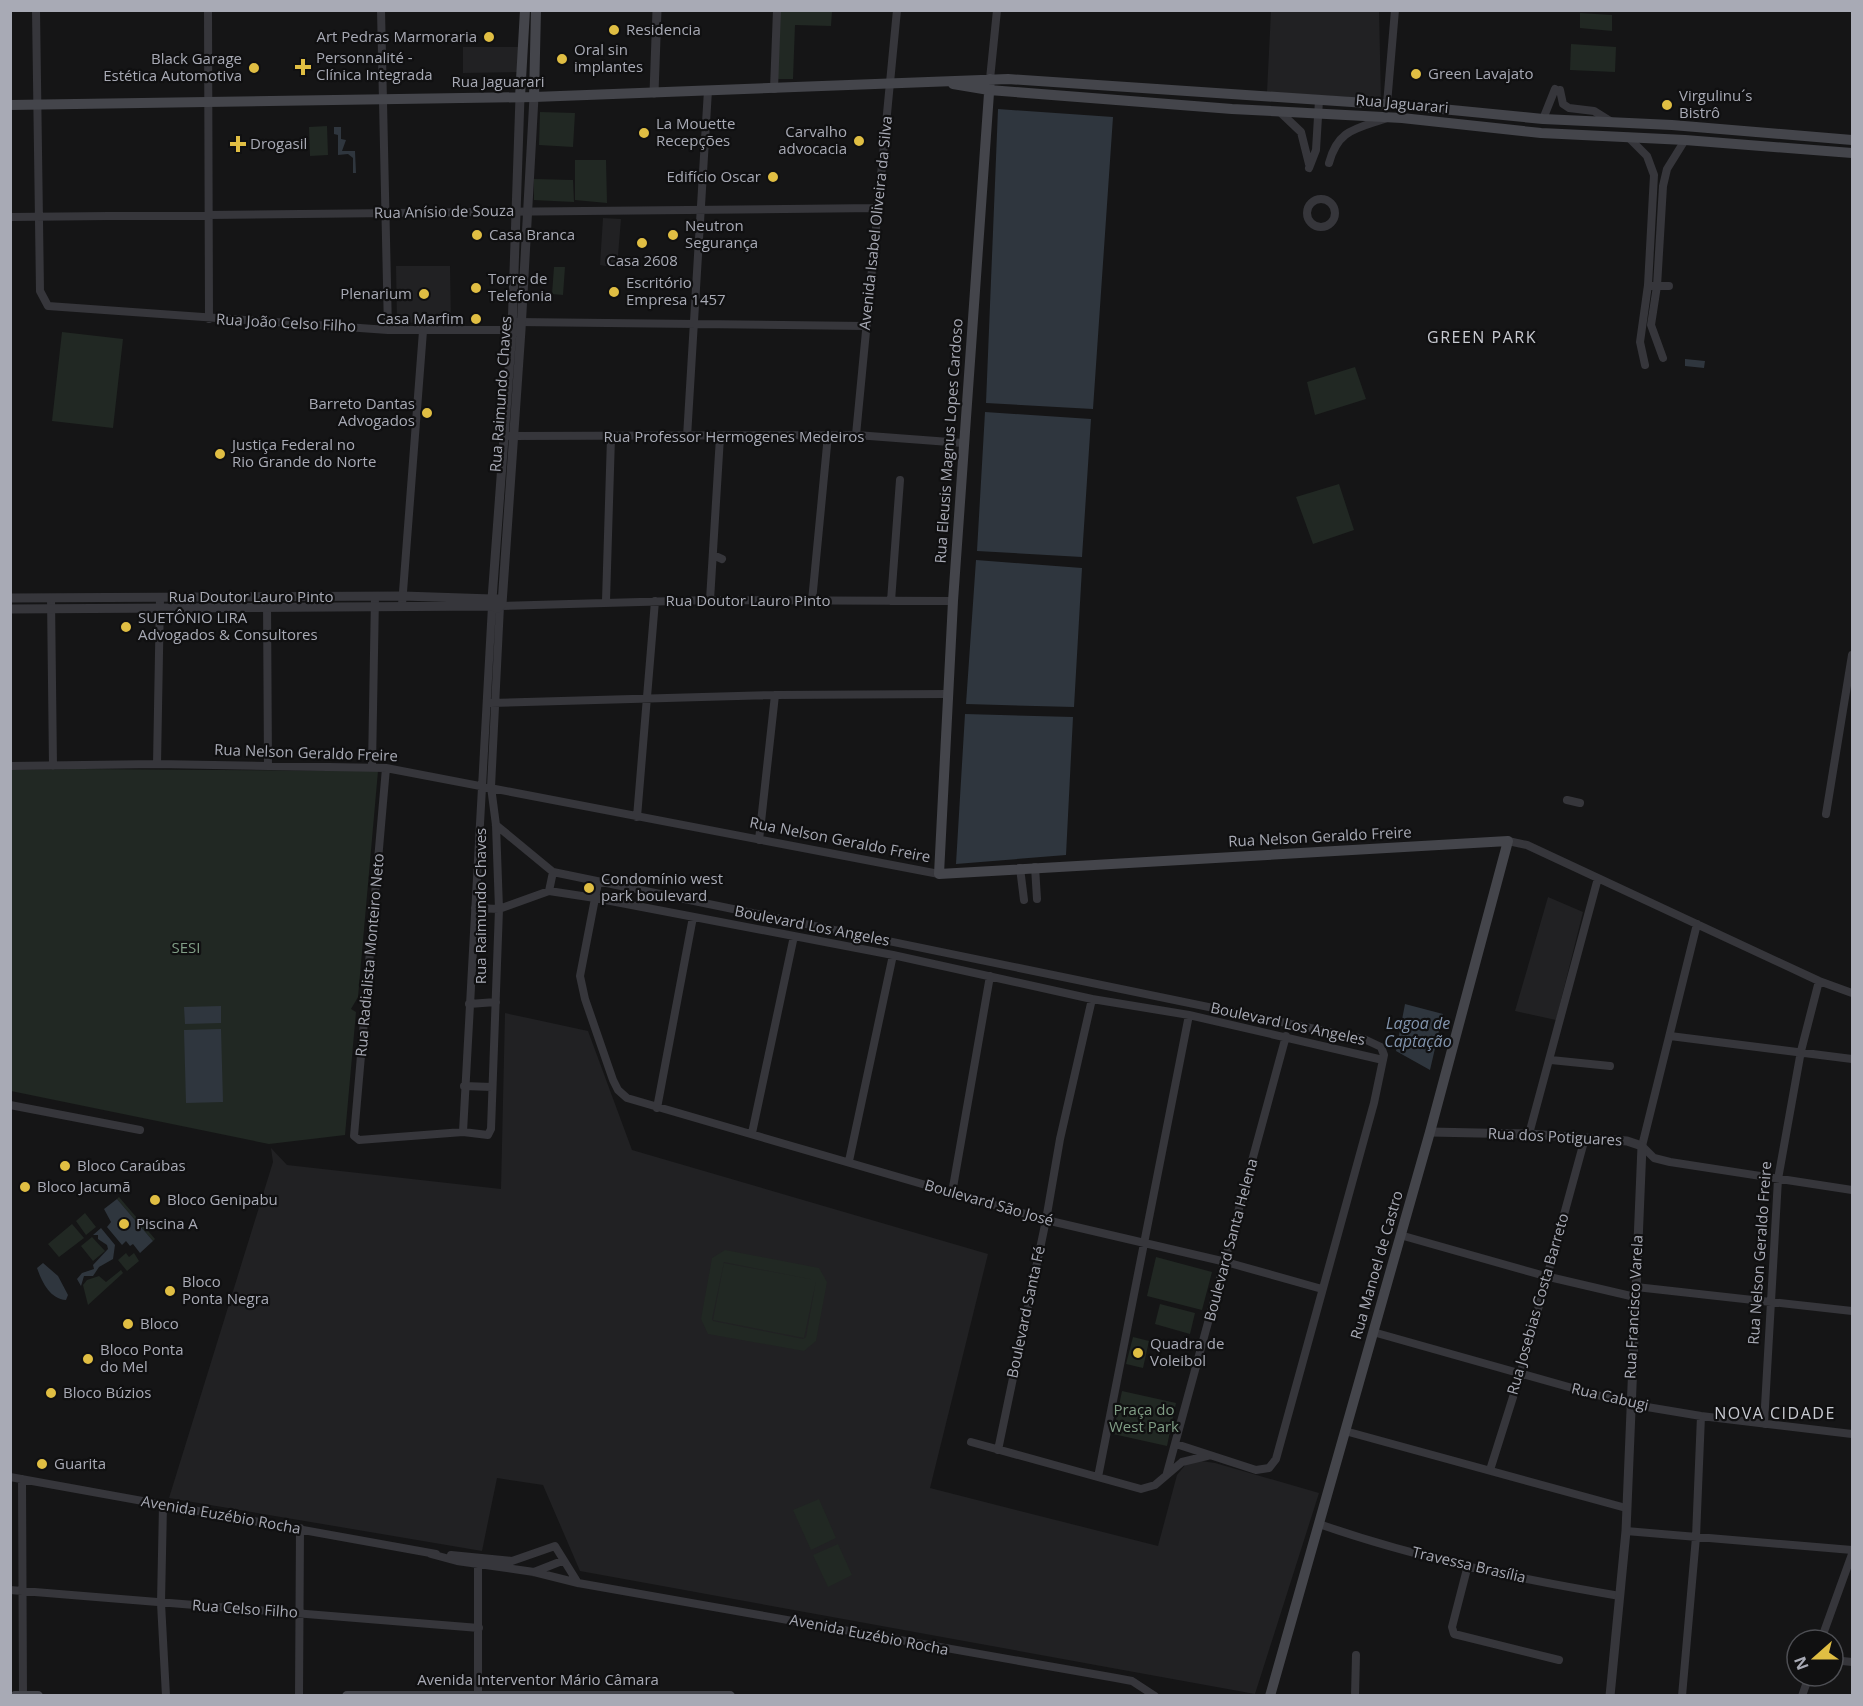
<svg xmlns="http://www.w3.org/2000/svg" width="1863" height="1706" viewBox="0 0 1863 1706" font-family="'Open Sans',sans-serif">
<rect width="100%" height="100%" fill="#151516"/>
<path fill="#212123" d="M1271,11H1379L1381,99L1267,92Z
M463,47H518V72L463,73Z
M603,218L621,219L617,268L600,265Z
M396,266H450L451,322L397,323Z
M1548,897L1583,912L1556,1020L1515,1011Z
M505,1013L588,1031L632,1150L988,1254L930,1488L1158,1546L1177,1475L1186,1464L1201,1461L1215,1463L1319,1493L1255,1694L580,1571L543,1485L497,1478L482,1551L169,1498L273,1162L271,1148L287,1165L501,1189Z"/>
<path fill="#212823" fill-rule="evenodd" d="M777,10L832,11L831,26L795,25L793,79H778Z
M1580,13L1612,15V31L1580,28Z
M1571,44L1616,47L1615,72L1570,70Z
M540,112L575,113L573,147L539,145Z
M327,126L328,155L310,156L309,127Z
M575,160H606L607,203L575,200Z
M534,179L573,180L574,202L534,200Z
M554,267H565L563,295L552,294Z
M62,332L123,339L113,428L52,421Z
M1355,367L1366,399L1315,415L1307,382Z
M1339,484L1354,530L1313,544L1296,497Z
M75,769L378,771L358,997L351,1009L356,1012L345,1135L269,1144L11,1091L10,770Z
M119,1197L155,1239L153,1241L117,1199Z
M85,1213L96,1227L86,1235L76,1221Z
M72,1224L84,1238L59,1257L48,1244Z
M92,1237L105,1251L93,1261L81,1246Z
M725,1250L819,1268L827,1282L816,1341L804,1351L708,1334L701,1319L712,1258ZM724,1262L815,1280L724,1263L713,1320L804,1338L816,1281L806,1337L803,1339L713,1321L712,1319Z
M126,1253L129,1257L134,1253L139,1261L127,1271L118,1260Z
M1156,1257L1212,1272L1202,1310L1147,1296Z
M121,1270L123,1273L88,1305L83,1285L87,1280L99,1276L106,1282Z
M1160,1304L1195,1313L1190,1334L1155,1324Z
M1133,1337L1149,1341L1143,1368L1126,1364Z
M1122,1391L1176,1403L1167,1446L1113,1434Z
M819,1499L836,1538L811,1550L793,1510Z
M838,1544L852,1575L828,1587L813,1555Z"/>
<path fill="#2f363e" d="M998,109L1113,117L1093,409L986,403Z
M334,127H341V139L346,140L342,151H355L356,173H353V158L348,154L338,155V135L334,134Z
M1685,359L1705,361L1704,368L1685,366Z
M985,412L1091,419L1082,557L977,551Z
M976,560L1082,568L1074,707L966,704Z
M965,714L1073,717L1066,855L956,864Z
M1405,1004L1443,1014L1430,1070L1396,1051Z
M221,1006V1023L185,1024L184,1007Z
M221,1029L223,1102L186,1103L184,1030Z
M117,1199L153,1241L140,1253L133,1244L130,1246L126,1241L122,1245L107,1227L111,1222L104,1209Z
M101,1228L115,1245L113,1259L99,1267L93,1276H84L81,1286L77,1279L82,1273L94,1269L93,1265L108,1249L107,1245L98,1239V1235H93Z
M43,1263L58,1276L68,1295L66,1300C50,1299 42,1282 37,1268Z"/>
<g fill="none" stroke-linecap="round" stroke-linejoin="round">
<path stroke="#36363b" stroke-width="8" d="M36,10L40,291L48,306L388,330H515
M208,10L209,319
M381,10L388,330
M990,79L997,10
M774,89L777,10
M1560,90L1563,104L1569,108L1594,111L1610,121
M1387,104L1395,10
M1280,112L1301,132L1309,164
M1543,119L1555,89
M1628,137L1647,156L1654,175L1648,285L1640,342L1645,365
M1329,163C1338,129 1356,129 1387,118
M1309,168L1316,150L1319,100
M1307 213a14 14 0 1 1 28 0a14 14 0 1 1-28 0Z
M10,217L877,208
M1653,286H1669
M517,322L865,326
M1663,358L1651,325L1657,286L1663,186L1667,169L1685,140
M856,435L897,10
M509,436L856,435L963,443
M687,437L708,90
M713,555L722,559
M51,598L53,766
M710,600L720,437
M267,601L268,766
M606,601L611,437
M812,601L828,435
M891,601L900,480
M402,605L423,331
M501,606L710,600L953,601
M491,703L775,695L948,694
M157,764L160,598
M10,766L157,764L386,768L939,874
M372,767L375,596
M386,768L354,1136L359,1140L463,1132L488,1135L491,1129L499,909L496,825L491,787L500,606
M1567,800L1580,803
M1826,814L1852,655
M637,817L655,601
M496,825L553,872L1364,1039L1381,1047L1384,1055L1374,1103L1276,1459L1269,1468L1256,1470L1176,1444
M759,840L775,695
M1508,841L1527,845L1819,981L1852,993
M1035,867L1037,899
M1020,868L1024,900
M598,883L580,976L585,999L613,1080L618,1090L627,1098L1046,1220L1226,1262L1322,1289
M549,891L553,872
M475,908L499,909L549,891L595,898L893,955L1092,999L1189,1015L1383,1060
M1697,924L1642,1146L1654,1158L1670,1162L1852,1190
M469,1004L496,1002
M1670,1036L1852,1059
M1551,1060L1610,1066
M464,1086L492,1087
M10,1105L140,1130
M657,1108L693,917
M463,1132L492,606
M752,1133L794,936
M1529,1134L1598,878
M849,1161L893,955
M952,1193L990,976
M1400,1235L1545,1276L1635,1297
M1636,1287L1852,1311
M1373,1332L1629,1404L1701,1416L1852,1434
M1764,1424L1778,1179L1801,1051L1819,981
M1345,1431L1626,1508
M971,1442L1141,1489L1155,1485L1182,1462L1207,1456
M998,1450L1046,1220L1060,1139L1092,999
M1490,1470L1520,1375L1585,1138
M1167,1473L1286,1036
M10,1477L436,1554
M1098,1477L1189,1015
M22,1479L23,1696
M163,1505L161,1603L166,1696
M1319,1524C1416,1558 1519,1579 1620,1596
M1626,1531L1852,1550
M431,1554L457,1561L534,1572L578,1583L1116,1678L1132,1681L1155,1696
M451,1555L512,1561L555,1546L578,1583
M478,1562V1696
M1468,1565L1452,1627L1454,1634L1559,1660
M534,1572L562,1561
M10,1590L479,1628
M1821,1640L1852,1554
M1833,1660L1852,1662
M299,1696L300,1528
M1355,1696L1356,1655
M1682,1696L1696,1537L1701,1416
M1802,1696L1809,1676"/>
<path stroke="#36363b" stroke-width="9" d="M654,93L657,10
M10,598L403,596L492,599
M492,599L512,330L520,97
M500,599H492V606L498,608L502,604L521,330L534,97
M10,609L492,606
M1430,1132L1529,1134L1627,1141L1642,1146L1626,1531L1610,1696"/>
<path stroke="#44454b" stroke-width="10" d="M990,79L953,601L939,874L1508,841L1430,1132L1270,1696
M953,84L989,90L1232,109L1402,118L1541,133L1685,140L1852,153
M520,97L525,10
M534,97L536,10
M10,105L534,97L1008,79L1411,106L1543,119L1672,125L1852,140
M15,1696H38
M347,1696H730"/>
</g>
<g fill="#e0be43" stroke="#101011" stroke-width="2">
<circle cx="614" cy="30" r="6"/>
<circle cx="489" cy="37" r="6"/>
<circle cx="562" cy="59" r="6"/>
<path d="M300 58h6v6h6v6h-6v6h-6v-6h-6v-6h6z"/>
<circle cx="254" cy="68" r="6"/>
<circle cx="1416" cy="74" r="6"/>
<circle cx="1667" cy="105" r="6"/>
<circle cx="644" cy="133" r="6"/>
<circle cx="859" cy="141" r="6"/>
<path d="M235 135h6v6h6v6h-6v6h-6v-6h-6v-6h6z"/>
<circle cx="773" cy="177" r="6"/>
<circle cx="477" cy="235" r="6"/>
<circle cx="673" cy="235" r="6"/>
<circle cx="642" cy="243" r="6"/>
<circle cx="476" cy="288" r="6"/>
<circle cx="614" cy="292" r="6"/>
<circle cx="424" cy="294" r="6"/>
<circle cx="476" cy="319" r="6"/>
<circle cx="427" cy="413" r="6"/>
<circle cx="220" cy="454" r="6"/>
<circle cx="126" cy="627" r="6"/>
<circle cx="589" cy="888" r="6"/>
<circle cx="65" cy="1166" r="6"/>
<circle cx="25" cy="1187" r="6"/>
<circle cx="155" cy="1200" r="6"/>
<circle cx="124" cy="1224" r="6"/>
<circle cx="170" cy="1291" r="6"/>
<circle cx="128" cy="1324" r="6"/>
<circle cx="1138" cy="1353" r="6"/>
<circle cx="88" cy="1359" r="6"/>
<circle cx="51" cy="1393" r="6"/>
<circle cx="42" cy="1464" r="6"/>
</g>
<g text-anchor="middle" stroke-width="4.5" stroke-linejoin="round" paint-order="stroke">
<g font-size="15" fill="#a8aab5" stroke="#101011" text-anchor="start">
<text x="626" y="35">Residencia</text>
<text x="477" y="42" text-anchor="end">Art Pedras Marmoraria</text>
<text x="574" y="55">Oral sin<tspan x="574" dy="17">implantes</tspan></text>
<text x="316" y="63">Personnalité -<tspan x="316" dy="17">Clínica Integrada</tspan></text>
<text x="242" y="64" text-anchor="end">Black Garage<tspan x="242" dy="17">Estética Automotiva</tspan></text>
<text x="1428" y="79">Green Lavajato</text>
<text x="1679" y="101">Virgulinu´s<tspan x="1679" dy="17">Bistrô</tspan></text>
<text x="656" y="129">La Mouette<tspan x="656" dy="17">Recepções</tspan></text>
<text x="847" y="137" text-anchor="end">Carvalho<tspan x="847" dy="17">advocacia</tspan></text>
<text x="250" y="149">Drogasil</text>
<text x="761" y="182" text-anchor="end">Edifício Oscar</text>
<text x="685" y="231">Neutron<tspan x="685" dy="17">Segurança</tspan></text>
<text x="489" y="240">Casa Branca</text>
<text x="642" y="266" text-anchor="middle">Casa 2608</text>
<text x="488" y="284">Torre de<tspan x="488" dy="17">Telefonia</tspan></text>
<text x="626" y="288">Escritório<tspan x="626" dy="17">Empresa 1457</tspan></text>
<text x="412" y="299" text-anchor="end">Plenarium</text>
<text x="464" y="324" text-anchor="end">Casa Marfim</text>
<text x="415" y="409" text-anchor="end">Barreto Dantas<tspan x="415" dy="17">Advogados</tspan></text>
<text x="232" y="450">Justiça Federal no<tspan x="232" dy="17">Rio Grande do Norte</tspan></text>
<text x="138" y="623">SUETÔNIO LIRA<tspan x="138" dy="17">Advogados &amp; Consultores</tspan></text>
<text x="601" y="884">Condomínio west<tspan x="601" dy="17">park boulevard</tspan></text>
<text x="77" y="1171">Bloco Caraúbas</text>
<text x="37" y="1192">Bloco Jacumã</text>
<text x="167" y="1205">Bloco Genipabu</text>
<text x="136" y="1229">Piscina A</text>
<text x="182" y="1287">Bloco<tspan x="182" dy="17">Ponta Negra</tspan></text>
<text x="140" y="1329">Bloco</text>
<text x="1150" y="1349">Quadra de<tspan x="1150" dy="17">Voleibol</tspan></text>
<text x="100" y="1355">Bloco Ponta<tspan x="100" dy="17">do Mel</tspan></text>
<text x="63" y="1398">Bloco Búzios</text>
<text x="54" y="1469">Guarita</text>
</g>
<g font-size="15" fill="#a8aab5" stroke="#101011">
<text x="498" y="87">Rua Jaguarari</text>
<text transform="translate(1402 104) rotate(5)" y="5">Rua Jaguarari</text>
<text transform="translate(444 212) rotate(-1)" y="5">Rua Anísio de Souza</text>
<text transform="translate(876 223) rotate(-84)" y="5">Avenida Isabel Oliveira da Silva</text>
<text transform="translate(286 323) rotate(3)" y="5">Rua João Celso Filho</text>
<text transform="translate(501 394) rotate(-86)" y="5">Rua Raimundo Chaves</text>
<text x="734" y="442">Rua Professor Hermogenes Medeiros</text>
<text transform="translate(949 441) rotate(-86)" y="5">Rua Eleusis Magnus Lopes Cardoso</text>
<text x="251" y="602">Rua Doutor Lauro Pinto</text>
<text x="748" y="606">Rua Doutor Lauro Pinto</text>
<text transform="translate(306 753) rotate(2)" y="5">Rua Nelson Geraldo Freire</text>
<text transform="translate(1320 837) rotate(-3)" y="5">Rua Nelson Geraldo Freire</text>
<text transform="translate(840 840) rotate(11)" y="5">Rua Nelson Geraldo Freire</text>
<text transform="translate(481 906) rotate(-90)" y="5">Rua Raimundo Chaves</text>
<text transform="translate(812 926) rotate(11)" y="5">Boulevard Los Angeles</text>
<text transform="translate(370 955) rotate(-85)" y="5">Rua Radialista Monteiro Neto</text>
<text transform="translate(1288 1024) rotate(12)" y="5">Boulevard Los Angeles</text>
<text transform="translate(1555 1137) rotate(3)" y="5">Rua dos Potiguares</text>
<text transform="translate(989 1203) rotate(16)" y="5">Boulevard São José</text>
<text transform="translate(1231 1240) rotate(-75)" y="5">Boulevard Santa Helena</text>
<text transform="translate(1760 1253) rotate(-86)" y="5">Rua Nelson Geraldo Freire</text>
<text transform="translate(1377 1265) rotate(-74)" y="5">Rua Manoel de Castro</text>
<text transform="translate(1538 1304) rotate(-74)" y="5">Rua Josebias Costa Barreto</text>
<text transform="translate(1634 1307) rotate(-87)" y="5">Rua Francisco Varela</text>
<text transform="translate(1026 1312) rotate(-78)" y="5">Boulevard Santa Fé</text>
<text transform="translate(1610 1397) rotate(13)" y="5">Rua Cabugi</text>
<text transform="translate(221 1515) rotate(10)" y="5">Avenida Euzébio Rocha</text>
<text transform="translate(1469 1565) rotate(13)" y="5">Travessa Brasília</text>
<text transform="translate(245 1609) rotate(4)" y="5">Rua Celso Filho</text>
<text transform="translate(869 1635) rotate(11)" y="5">Avenida Euzébio Rocha</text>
<text x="538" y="1685">Avenida Interventor Mário Câmara</text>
</g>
<g font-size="15" fill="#819e86" stroke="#101011">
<text x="186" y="953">SESI</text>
<text x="1144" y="1415">Praça do<tspan x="1144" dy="17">West Park</tspan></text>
</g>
<g font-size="16" letter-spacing="1.5" fill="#c8cad1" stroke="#101011">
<text x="1482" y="343">GREEN PARK</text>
<text x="1775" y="1419">NOVA CIDADE</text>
</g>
<g font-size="16" font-style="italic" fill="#8294ad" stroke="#101011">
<text x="1418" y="1029">Lagoa de<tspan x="1418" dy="18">Captação</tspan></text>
</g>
</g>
<rect width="1863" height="1706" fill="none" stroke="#a8aab5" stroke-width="24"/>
<g transform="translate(1815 1658) rotate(249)"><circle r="28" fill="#101011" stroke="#4d4e53" stroke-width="1.5"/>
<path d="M0-4.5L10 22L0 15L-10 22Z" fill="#e0be43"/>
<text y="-9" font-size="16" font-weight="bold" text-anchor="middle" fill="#a8aab5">N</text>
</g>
</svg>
